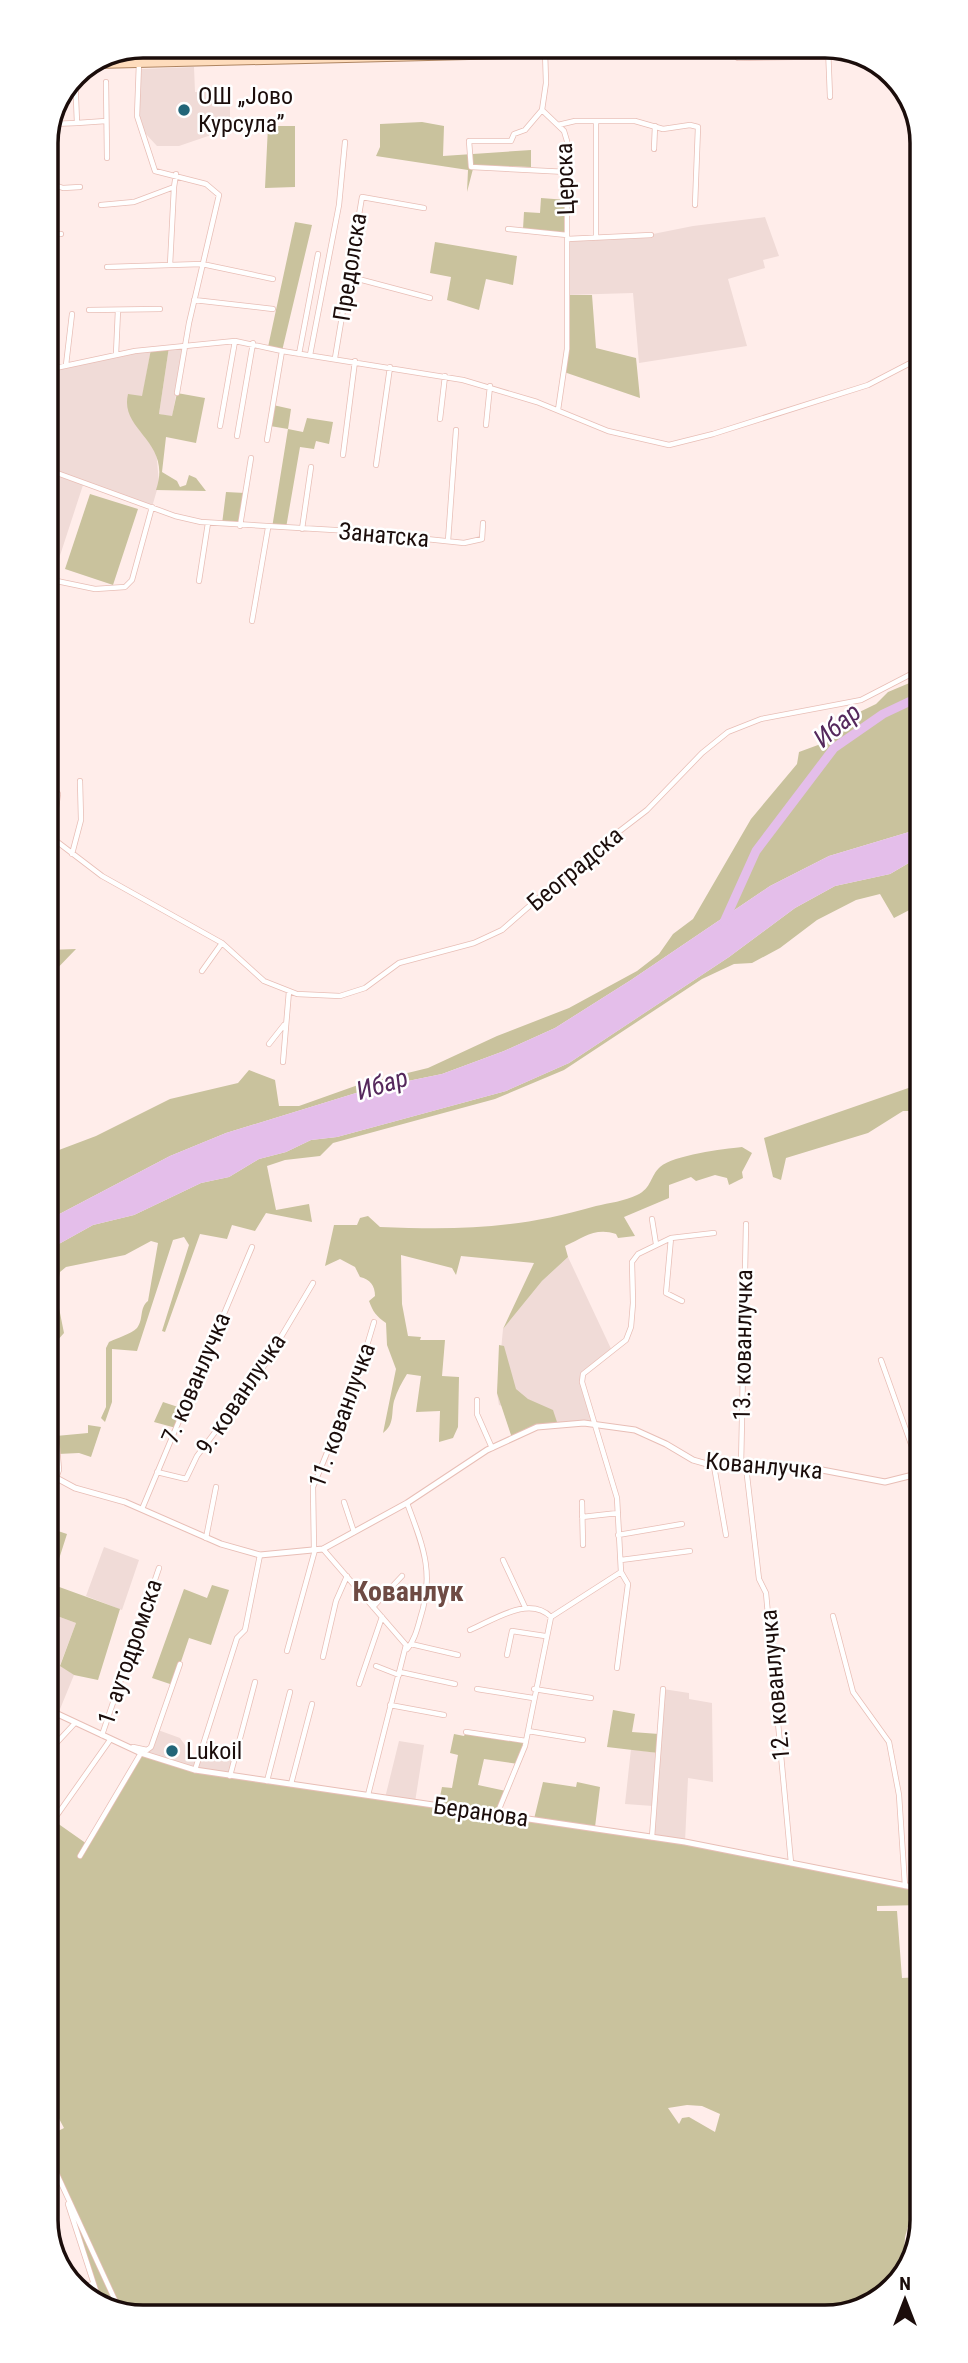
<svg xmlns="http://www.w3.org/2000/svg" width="968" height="2363" viewBox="0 0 968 2363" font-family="'Roboto Condensed',sans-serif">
<rect width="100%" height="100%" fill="#ffedea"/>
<path fill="#f0dbd7" d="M194,67L195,92H230V127H216L214,134L179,146H157L144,132L139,115L141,69Z
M765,217L779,256L763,260L765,268L728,279L747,346L639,363L633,293L566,295L567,239L653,238V234L693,226Z
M185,346L172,417L159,414L169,347Z
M151,349L137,427L156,450L159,483L152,507L84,482L52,580L47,579L46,370Z
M568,1257L613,1353L582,1378L594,1424H560L499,1405L497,1393L503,1329L542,1281Z
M104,1547L139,1560L122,1610L86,1596Z
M49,1613L76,1623L60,1665L74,1675L58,1714L49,1710Z
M663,1689L689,1693V1699L712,1703L713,1782L688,1778L685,1842L652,1837L653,1806L625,1804L631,1749L657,1753Z
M158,1730L180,1738L197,1762L205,1740L237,1749L230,1776L148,1756Z
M399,1741L424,1745L415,1802L385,1798Z"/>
<path fill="#c9c29d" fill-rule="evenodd" d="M422,122L444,126L443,156L531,150V167L474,165L467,192L468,170L376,156L380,147V124Z
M268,126H295V187L265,188Z
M541,198L567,200V235L523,229L524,212L540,213Z
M295,222L312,225L282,351L268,347Z
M435,242L517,256L513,285L486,279L479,310L447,300L451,277L430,273Z
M566,295H592L596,348L636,358L640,398L564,372L567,349Z
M169,347L159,414L172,416L177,393L205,398L196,443L166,437L162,472L177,481L180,487L186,485L189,475L196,478L206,491L156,490C173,441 119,431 128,394L142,396L151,349Z
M273,405L291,409L288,429L303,432L307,418L333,422L329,444L316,441L314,449L300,447L286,528H272L288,429L270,426Z
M226,492L245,493L240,526L222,524Z
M90,494L138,509L113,585L65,569Z
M919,679V829L829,856L770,886L631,980L555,1028L504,1051L442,1074L369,1089L226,1133L170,1156L48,1220V1162L54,1159L51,1153L96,1136L170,1099L238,1083L249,1070L275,1080L279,1106H299L358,1085L428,1068L497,1036L569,1008L637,971L659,954L673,934L693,919L751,819L797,764L799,752L818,745L843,720L876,704L888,692Z
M919,857V905L894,918L880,894L856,900L817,920L780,948L752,963L734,964L702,979L564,1070L495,1099L333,1143L320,1156L285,1160L267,1166L276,1210L309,1204L312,1222L266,1213L255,1231L232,1225L227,1239L200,1234L165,1332L162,1331L189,1245L184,1237L173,1240L137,1351L112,1349V1402L105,1422L101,1418L106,1407V1348L109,1342C117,1338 131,1334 137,1328C144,1319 139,1308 148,1301L158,1243L151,1241L125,1255L66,1267L60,1272L56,1293L64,1333L56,1342L49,1361L48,1250L93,1225L134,1215L201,1183L229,1177L259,1159L286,1152L311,1140L337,1137L506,1091L569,1063L729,957L795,908L835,886L890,874Z
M76,949L48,978V950Z
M920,1084V1174L912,1171L915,1117L911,1111H903L868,1133L786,1158L781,1180L773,1177L764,1138Z
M742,1147L752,1153L742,1172L743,1178L729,1185L727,1178L715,1175L696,1181L691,1177L669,1185V1198L624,1217L635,1236L618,1238L616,1234C595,1227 583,1238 565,1246L568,1257L542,1281L503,1329L534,1263L461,1256L456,1275L452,1268L401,1255L402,1304L408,1336L421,1337L420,1340H445L442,1376L459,1377L458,1427L453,1438L439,1442L440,1411L416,1412L421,1376L407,1374C402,1382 397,1391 394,1401C391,1413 395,1424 383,1433L396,1369L387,1345L386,1323C376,1316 373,1312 369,1301L375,1296C375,1286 370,1279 360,1277L355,1267L340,1259L325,1266L334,1225H357L360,1218L368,1216L380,1227C461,1230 517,1229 596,1206C609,1203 625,1201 637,1195C652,1188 650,1176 660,1167C674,1155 723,1149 742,1147Z
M499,1345L504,1346L516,1389L528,1399L553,1410L558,1425L537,1427L512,1438L497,1393Z
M163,1402L184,1409L176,1428L154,1422Z
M88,1425L101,1427L91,1457L79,1453L58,1454L56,1436L88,1433Z
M49,1528L67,1534L51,1584L120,1609L98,1680L74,1675L60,1666L76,1623L49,1613Z
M212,1585L229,1590L211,1645L189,1638L173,1685L152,1678L184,1589L207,1598Z
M613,1710L635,1714L632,1732L659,1734L658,1753L607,1747Z
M466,1732L526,1741L518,1764L484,1759L478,1785L506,1791L497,1813L534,1819L543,1782L576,1787L577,1782L600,1787L595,1827L922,1889V1905L877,1906V1911H897L902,1978L922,1977V2207L909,2223L905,2237L903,2279L856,2312L136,2317L100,2303L65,2192L50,2159V2135L64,2128L55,2111L50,2113V1818L87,1844L141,1753L175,1765L438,1806L442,1787L452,1788L458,1755L450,1753L454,1734L464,1736ZM687,2105L702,2106L720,2114L715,2132L689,2117L682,2118L679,2124L668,2108Z"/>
<path fill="#e4beea" d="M919,829V857L890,874L835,886L795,908L729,957L569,1063L506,1091L337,1137L311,1140L286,1152L259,1159L229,1177L201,1183L134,1215L93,1225L48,1250V1220L170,1156L226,1133L369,1089L442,1074L504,1051L555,1028L631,980L770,886L829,856Z"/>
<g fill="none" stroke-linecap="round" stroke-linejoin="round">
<path stroke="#e4beea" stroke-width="9" d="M724,922L756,851L834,748L883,714L919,697"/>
<g stroke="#e8beb6" stroke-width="6">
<path id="minor" d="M738,46V58L860,56
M828,47L830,97
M545,51L546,83L542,110L564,131L567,141V349L558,410
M139,63L137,116L155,171L206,184L219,195L189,323L177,393
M106,82L107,158
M542,110L525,130L514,134L511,141H469L471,167L567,172
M77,123L106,121
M52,124L77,123L75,74
M558,125L575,121H635L663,129L690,125L698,127L695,205
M654,149L655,126
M46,182L63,188L80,187
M101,205L134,202L174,187L176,174
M508,229L567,235
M46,234H61
M596,238V123
M567,239L651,235
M170,265L174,187
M46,266L55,265
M107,267L202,264L273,279
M347,276L430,298
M194,300L273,309
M46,310L54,309
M89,310L160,309
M116,354L118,310
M299,354L318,254
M310,355L339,205L345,142
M335,358L362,197L424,208
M66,365L72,314
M46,370L135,351L235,341L282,351L463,380L537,402L608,431L669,445L713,434L868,385L918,359
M440,419L445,376
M486,425L490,386
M220,426L235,341
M237,436L253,343
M267,440L282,351
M343,455L355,361
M376,465L390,367
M46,469L175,516L201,522L351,531L464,543L482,539L483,523
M240,526L251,458
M302,529L311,467
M448,541L456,430
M47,579L95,589L125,587L132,580L152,507
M199,581L208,523
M252,621L268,528
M47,834L102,876L222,943L264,981L297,994L340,996L365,988L399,963L474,943L502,930L582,860L647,810L702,753L728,732L761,719L861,700L919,670
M52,837L58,794
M72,854L81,820L80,781
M202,971L222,943
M269,1044L284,1025
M283,1062L289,991
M652,1219L656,1244
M671,1238L666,1293L682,1301
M881,1360L921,1472
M53,1400L59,1470L56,1478
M477,1400V1414L492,1448
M714,1466L726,1535
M741,1467L746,1224
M746,1467L759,1579L766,1593L791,1863
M157,1472L186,1479L197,1456L259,1374L313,1283
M344,1502L354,1532
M582,1502L583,1545
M142,1509L252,1247
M582,1517L618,1513
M618,1535L682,1524
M206,1538L216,1487
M323,1549L406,1645L368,1795
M314,1550L313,1487L357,1379L374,1322
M503,1560L525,1607
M621,1560L690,1551
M373,1607L402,1576
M833,1616L853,1692L889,1742L899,1795L905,1886
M470,1630C494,1620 529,1595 551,1617
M411,1644L458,1655
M407,1649C414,1641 417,1630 420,1619C435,1573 423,1546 407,1503
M287,1651L315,1550
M507,1655L512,1631L545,1636
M323,1657L336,1601L347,1576
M376,1666L399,1675
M617,1668L628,1584L621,1572
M400,1672L455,1684
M359,1684L382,1617
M477,1689L533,1698
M534,1689L591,1698
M390,1705L444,1715
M528,1731L583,1740
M466,1732L526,1741
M102,1735L159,1568
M133,1747L147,1750L151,1747L180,1664
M49,1751L75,1723
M195,1770L237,1638L245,1630L260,1555
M230,1776L255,1682
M267,1781L290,1692
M291,1784L312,1704
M497,1814L525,1746L551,1617L621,1572L617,1498L582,1382L583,1374L626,1340L631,1327L633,1303L632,1262L638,1254L671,1238L714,1233
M50,1825L110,1740
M652,1837L663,1689
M80,1856L141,1753
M50,2159L120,2311
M68,2204L100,2303
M77,2288L93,2284"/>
</g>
<g stroke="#e8beb6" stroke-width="7">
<path id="tertiary" d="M49,1474L75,1488L125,1502L221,1544L260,1555L323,1549L407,1503L487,1450L537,1427L584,1423L635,1430L666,1444L693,1460L714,1466H801L885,1482L921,1473"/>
</g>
<g stroke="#e8beb6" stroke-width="7">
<path id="secondary" d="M49,1710L141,1753L195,1770L685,1842L922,1889"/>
</g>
<g stroke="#af8561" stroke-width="8">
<path id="primary" d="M110,59L660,46
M97,65L835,47"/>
</g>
<use href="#minor" stroke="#fff" stroke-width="4.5"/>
<use href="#tertiary" stroke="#fff" stroke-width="5"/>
<use href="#secondary" stroke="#fff" stroke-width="5"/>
<use href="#primary" stroke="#fedcbc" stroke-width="6"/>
<path stroke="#8e7e7b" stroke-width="2" d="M142,46H162"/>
</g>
<g fill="#226578" stroke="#fff" stroke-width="2.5">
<circle cx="184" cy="110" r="7"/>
<circle cx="172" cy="1751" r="7"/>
</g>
<g text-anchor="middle" stroke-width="5" stroke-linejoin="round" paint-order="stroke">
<g font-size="24" fill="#1b0d0b" stroke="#fff" text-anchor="start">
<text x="198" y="104">ОШ „Јово<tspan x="198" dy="28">Курсула”</tspan></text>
<text x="186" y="1759">Lukoil</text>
</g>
<g font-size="24" fill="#1b0d0b" stroke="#fff">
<text transform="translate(565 179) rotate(-92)" y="8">Церска</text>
<text transform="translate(350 267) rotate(-81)" y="8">Предолска</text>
<text transform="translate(384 535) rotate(5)" y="8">Занатска</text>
<text transform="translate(575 869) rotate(-40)" y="8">Београдска</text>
<text transform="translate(743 1345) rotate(-89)" y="8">13. кованлучка</text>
<text transform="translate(196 1378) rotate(-67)" y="8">7. кованлучка</text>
<text transform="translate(241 1394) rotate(-56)" y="8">9. кованлучка</text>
<text transform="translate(342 1415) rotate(-70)" y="8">11. кованлучка</text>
<text transform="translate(764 1466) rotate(5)" y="8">Кованлучка</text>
<text transform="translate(130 1652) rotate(-71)" y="8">1. аутодромска</text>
<text transform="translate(775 1685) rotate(-95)" y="8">12. кованлучка</text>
<text transform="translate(481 1812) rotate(8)" y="8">Беранова</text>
</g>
<g font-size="26" font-style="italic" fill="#55285c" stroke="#fff">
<text transform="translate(837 725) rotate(-40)" y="9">Ибар</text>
<text transform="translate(382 1084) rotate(-17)" y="9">Ибар</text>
</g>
<g font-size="28" font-weight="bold" fill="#6e4b44" stroke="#fff">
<text x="408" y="1601">Кованлук</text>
</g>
</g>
<path d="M0 0H968V2363H0ZM143 58H825A85 85 0 0 1 910 143V2220A85 85 0 0 1 825 2305H143A85 85 0 0 1 58 2220V143A85 85 0 0 1 143 58Z" fill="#fff" fill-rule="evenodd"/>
<path fill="none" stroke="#1b0d0b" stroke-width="3.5" d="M143 58H825A85 85 0 0 1 910 143V2220A85 85 0 0 1 825 2305H143A85 85 0 0 1 58 2220V143A85 85 0 0 1 143 58Z"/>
<g transform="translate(905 2300)" stroke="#ffffff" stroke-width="5" paint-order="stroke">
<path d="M0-5L12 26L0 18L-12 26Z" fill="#1b0d0b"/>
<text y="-10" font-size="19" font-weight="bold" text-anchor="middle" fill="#1b0d0b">N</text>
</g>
</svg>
